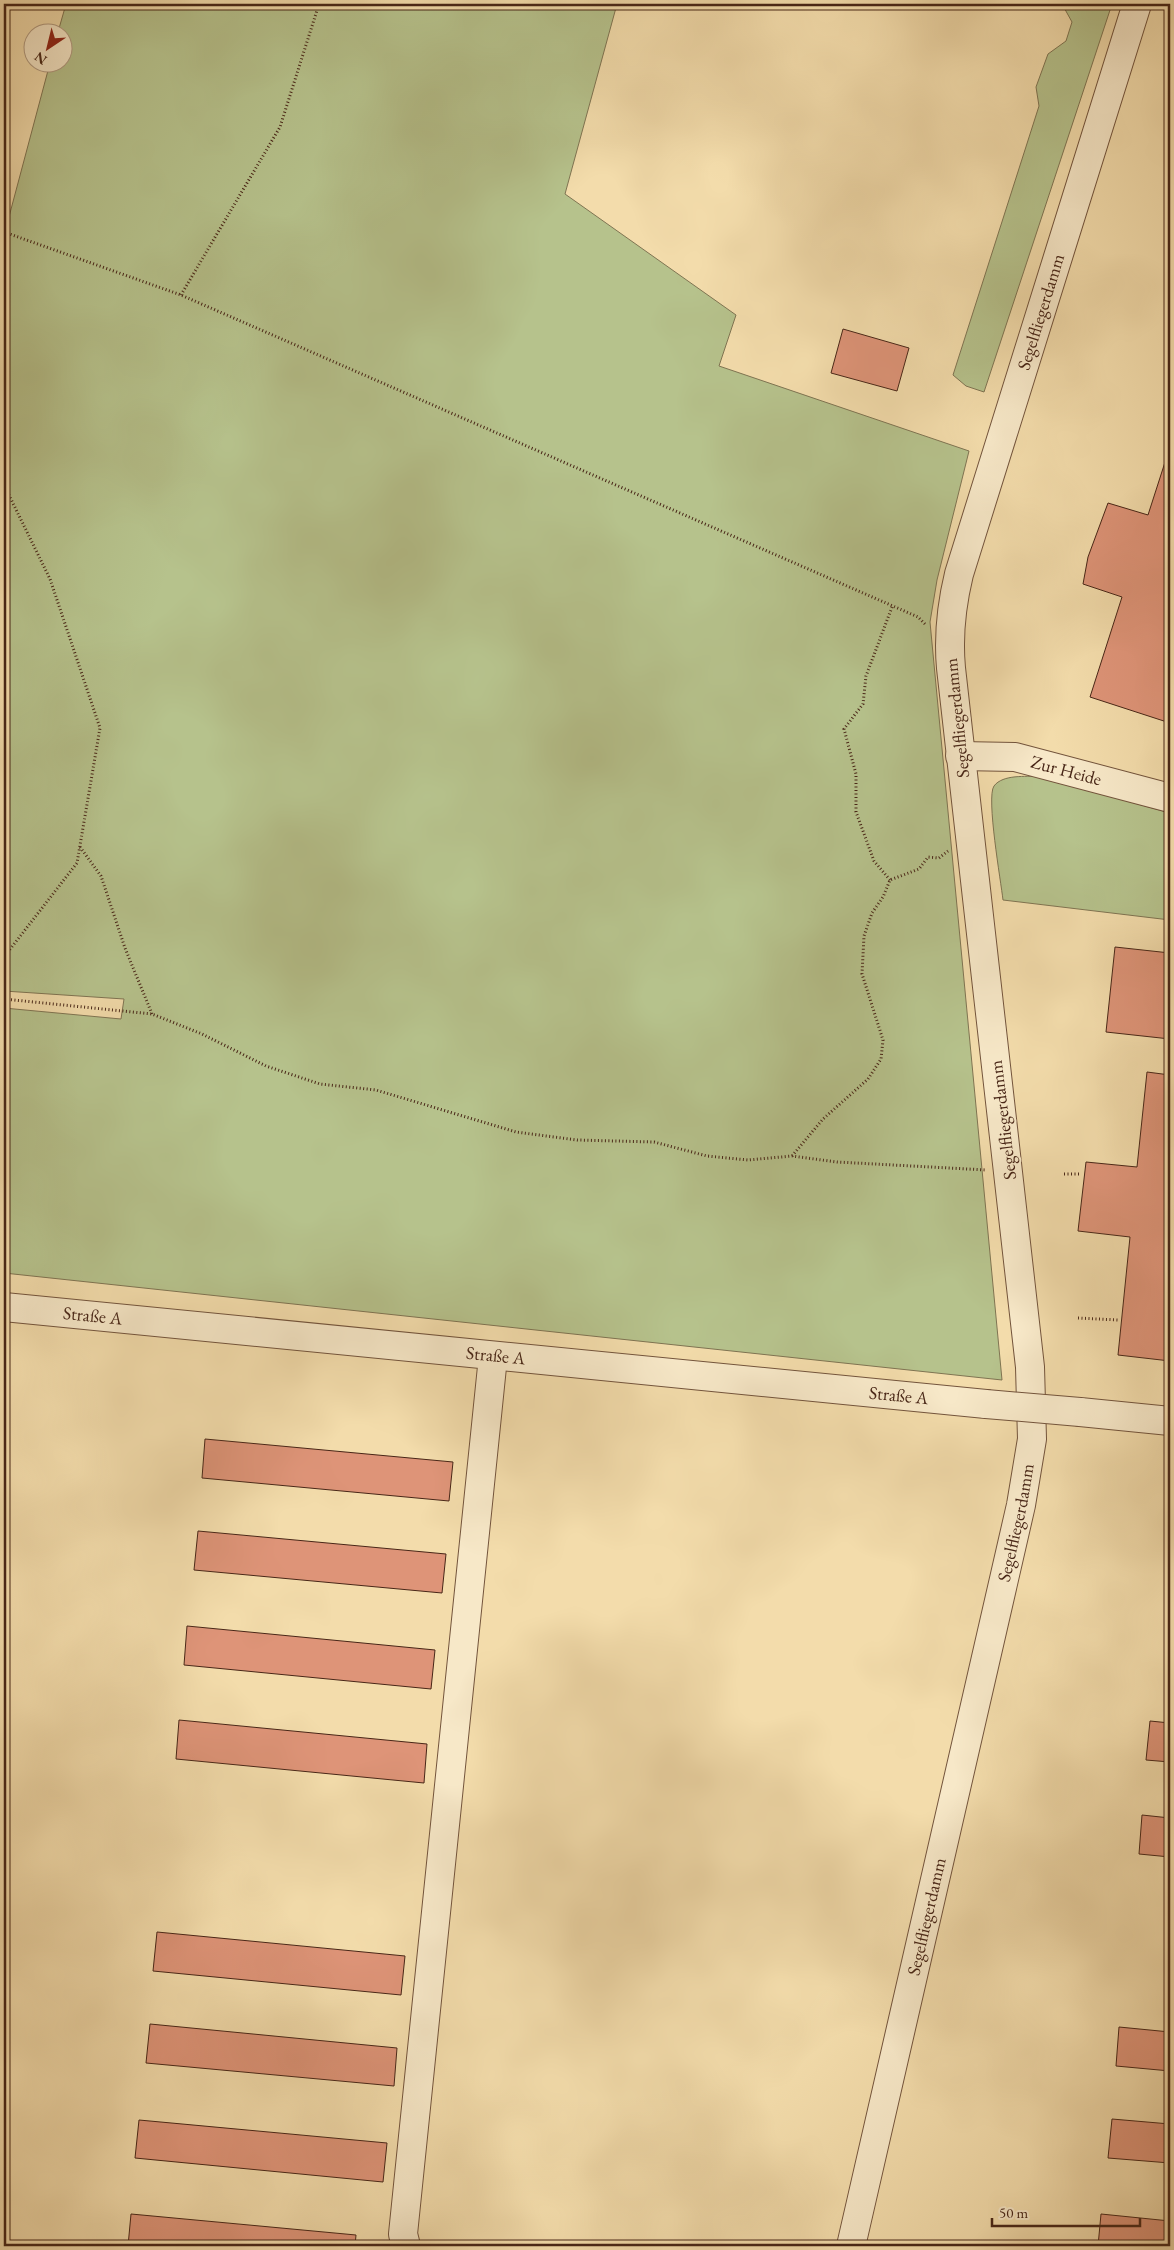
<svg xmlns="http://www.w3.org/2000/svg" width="1174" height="2250" viewBox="0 0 1174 2250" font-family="'EB Garamond',serif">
<rect width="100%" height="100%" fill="#f3dcab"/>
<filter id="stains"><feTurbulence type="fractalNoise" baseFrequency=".004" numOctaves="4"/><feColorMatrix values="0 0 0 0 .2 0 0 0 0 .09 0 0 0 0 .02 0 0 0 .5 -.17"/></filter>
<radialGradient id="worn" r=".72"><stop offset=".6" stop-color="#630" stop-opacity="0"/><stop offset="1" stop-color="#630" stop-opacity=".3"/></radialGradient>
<path fill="#b6c28c" stroke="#7f7452" d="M66,4H617L565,194L736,315L719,366L969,451L937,580L930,622L1002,1380L4,1273V1008L121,1019L124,999L4,991V228H6L50,63L62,62V32H58Z
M1062,4H1112L984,392L966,386L953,375L1039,106L1036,87L1048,54L1066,41L1072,22Z
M1039,776L1170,813V920L1003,900C1001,882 986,797 994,786C1003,774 1026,777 1039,776Z"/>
<path fill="#de9478" stroke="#482617" d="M843,329L909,348L897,391L831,373Z
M1167,456H1170V723L1090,697L1122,597L1083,584L1088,557L1108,503L1148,515Z
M1115,947L1170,953V1039L1106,1032Z
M1147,1072L1170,1075V1361L1118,1355L1130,1237L1078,1231L1086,1162L1137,1167Z
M205,1439L453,1462L449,1501L202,1478Z
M198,1531L446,1554L442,1593L194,1570Z
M187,1626L435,1650L431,1689L184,1665Z
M179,1720L427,1744L424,1783L176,1759Z
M1150,1721L1170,1723V1762L1146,1760Z
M1142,1815L1170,1818V1857L1139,1854Z
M157,1932L405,1956L401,1995L153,1971Z
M150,2024L397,2048L394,2086L146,2063Z
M1119,2027L1170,2032V2071L1116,2066Z
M1112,2119L1170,2124V2163L1108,2158Z
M139,2120L387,2143L383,2182L135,2158Z
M131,2214L356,2235L355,2246H128Z
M1101,2214L1170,2221V2246H1098Z"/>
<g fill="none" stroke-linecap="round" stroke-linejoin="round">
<g stroke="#73543c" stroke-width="30">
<g id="minor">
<path id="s1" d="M960,756L1015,757L1170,798"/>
<path id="s2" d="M4,1307L986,1404"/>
<path d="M1080,1412L1170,1421"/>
<path d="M406,2246L403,2234L493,1357"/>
<path id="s3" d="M851,2246L1021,1505L1032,1439L1030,1367L951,668C948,635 951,607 959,574L1137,4"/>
</g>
</g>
<path stroke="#482617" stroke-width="3" stroke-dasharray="1 2.5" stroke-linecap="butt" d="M4,232L181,295L918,617L926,625
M181,295L280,127L319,4
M4,485L50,579L100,728L77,863L4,957
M80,847L101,876L125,948L152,1014
M890,880L874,861L856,812V774L844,729L863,704L866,676L892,607
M4,999L152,1014L202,1034L266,1066L320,1084L376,1090L516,1132L577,1140L654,1142L707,1156L748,1160L792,1156L837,1162L986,1170
M792,1156L823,1119L868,1079L881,1059L883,1040L862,974L864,936L872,913L883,897L890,880L919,869L928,857L939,858L948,851
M1064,1174H1079
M1078,1318L1118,1320"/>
<use href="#minor" stroke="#f7e8c8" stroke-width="28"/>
<g stroke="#73543c" stroke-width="30" stroke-linecap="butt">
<path id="minor-bridge" d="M986,1404L1080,1412"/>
</g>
<use href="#minor-bridge" stroke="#f7e8c8" stroke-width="28"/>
</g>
<g text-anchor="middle" stroke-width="4" stroke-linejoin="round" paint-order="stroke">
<g font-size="18" fill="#482617" stroke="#f7e8c8">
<text dy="6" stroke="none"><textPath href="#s3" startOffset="1972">Segelfliegerdamm</textPath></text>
<text transform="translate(957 718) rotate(-96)" y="6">Segelfliegerdamm</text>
<text dy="6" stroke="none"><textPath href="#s1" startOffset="108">Zur Heide</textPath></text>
<text transform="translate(1003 1120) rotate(-97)" y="6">Segelfliegerdamm</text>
<text dy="6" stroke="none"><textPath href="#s2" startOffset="89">Straße A</textPath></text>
<text dy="6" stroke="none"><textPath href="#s2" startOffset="494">Straße A</textPath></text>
<text dy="6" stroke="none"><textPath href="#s2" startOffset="899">Straße A</textPath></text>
<text dy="6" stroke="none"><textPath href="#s3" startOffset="742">Segelfliegerdamm</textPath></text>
<text dy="6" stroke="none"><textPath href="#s3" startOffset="338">Segelfliegerdamm</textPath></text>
</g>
</g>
<rect width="1174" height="2250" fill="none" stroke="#f3dcab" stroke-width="20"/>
<rect x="5" y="5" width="1164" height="2240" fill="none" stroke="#482617" stroke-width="2.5"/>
<rect x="10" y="10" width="1154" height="2230" fill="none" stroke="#482617"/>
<g transform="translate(48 48) rotate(215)"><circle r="24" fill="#f7e8c8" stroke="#b19a81"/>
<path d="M0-4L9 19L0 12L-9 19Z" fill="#8f2418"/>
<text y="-8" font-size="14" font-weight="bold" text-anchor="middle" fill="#482617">N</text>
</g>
<path d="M992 2218v8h148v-8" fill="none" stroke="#482617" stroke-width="2.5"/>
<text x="999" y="2218" font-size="15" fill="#482617" stroke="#f7e8c8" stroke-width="4" paint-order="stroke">50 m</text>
<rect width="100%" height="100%" filter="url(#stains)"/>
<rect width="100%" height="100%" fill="url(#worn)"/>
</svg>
